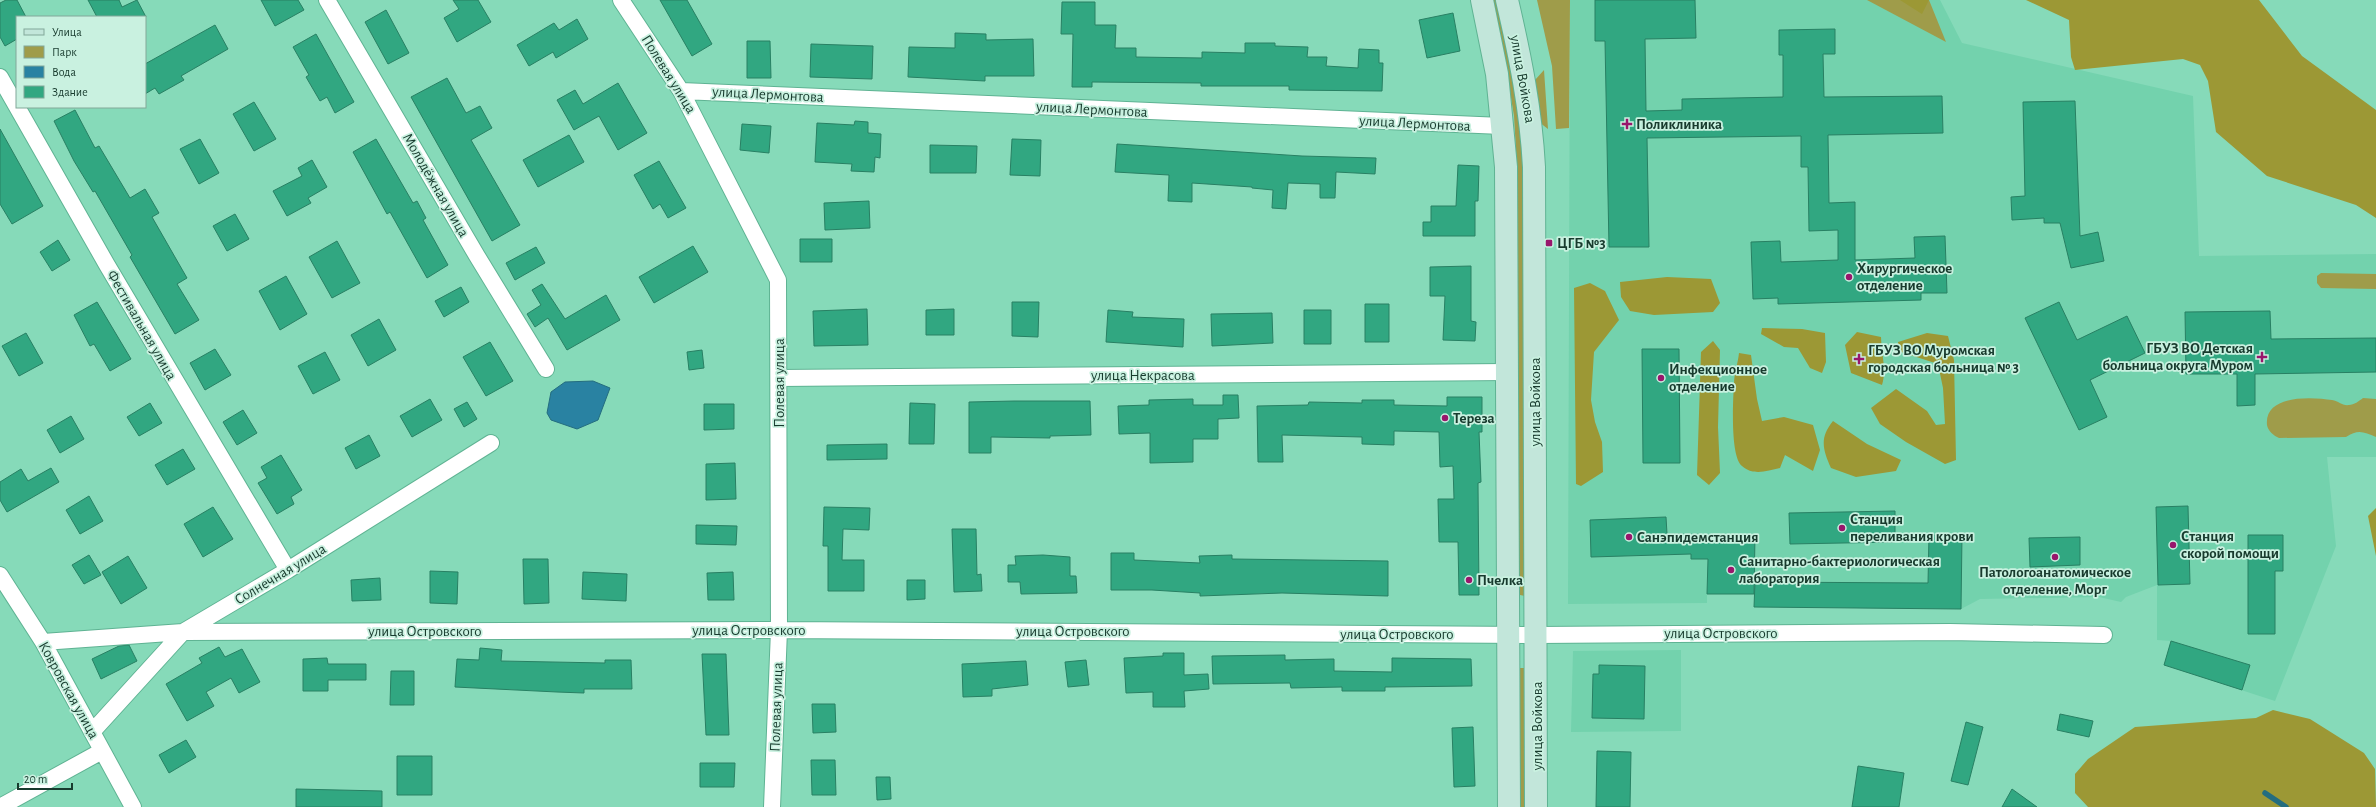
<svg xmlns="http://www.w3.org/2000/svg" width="2376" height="807" viewBox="0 0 2376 807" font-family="'Alegreya Sans',sans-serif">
<rect width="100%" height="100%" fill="#86dab9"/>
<path fill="#73d2ad" d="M1570,0H1940L1962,43L2193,96L2199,256L2376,254V457H2327L2336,546L2275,701L2164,665L2171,641L2157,640V585L2126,597L2121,602L2099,597L1980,599L1961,609L1754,607V594H1707V603L1568,604Z
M1681,650V731L1571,732L1573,651Z"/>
<path fill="#9f9c4a" d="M1490,0H1498L1514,72L1525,167V596L1520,595L1518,592L1517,167L1514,116L1507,73Z
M1537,0H1570L1569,128L1556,129L1552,66Z
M1867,0H1929L1946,42Z
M1544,70L1548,129L1539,122L1535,80Z
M2321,273L2376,274V289L2321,288L2317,283V276Z
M2363,398L2376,399V437C2364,432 2358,429 2346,437L2279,438C2274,436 2268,431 2267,425C2264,394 2312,397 2332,400C2339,401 2342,406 2349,405C2354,405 2359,401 2363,398Z
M1519,668H1525L1527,807H1518Z"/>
<path fill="#9c9835" d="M1900,0H1929L1922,14Z
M2026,0H2259L2302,56L2376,110V218L2356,205L2267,176L2216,132L2208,81L2200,65L2183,59L2075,70L2071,57L2069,20Z
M1667,277L1711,279L1720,303L1713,312L1654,315L1630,311L1621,297L1620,282Z
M1590,283L1605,291L1619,320L1594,352L1591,400L1595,422L1602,442L1603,472L1581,486L1576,484L1574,288Z
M1762,328L1802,329L1825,333L1826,362L1822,373L1810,368L1798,348L1784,347L1761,334Z
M1857,332L1881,337C1881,353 1887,369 1882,385L1851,373L1845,345Z
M1927,333L1948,336L1954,360L1956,460L1945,464L1906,442L1880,424L1871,408L1896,389L1927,411L1936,425L1945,424L1943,388L1938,364L1898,351V342Z
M1713,341L1720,350L1718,427L1720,473L1709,485L1697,475L1701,352Z
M1739,353L1751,355L1757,399L1762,421L1784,417L1813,425L1820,450L1813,471L1785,455L1780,468C1767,471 1753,476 1742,466C1730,457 1733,400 1734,384C1734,374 1738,363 1739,353Z
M1833,421L1867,444L1901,460L1896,471L1856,477L1831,468C1823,450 1819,438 1833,421Z
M2376,508V556L2368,516Z
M2273,710L2310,719L2364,753L2375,769L2376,807H2088L2075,793V774L2088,759L2135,727L2256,718Z"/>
<path fill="#2982a2" stroke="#246d7f" d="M593,381L610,388L598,420L577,429L551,420L547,413L551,392L565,382Z"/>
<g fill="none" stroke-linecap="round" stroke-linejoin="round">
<path stroke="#246d7f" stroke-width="5.5" d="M2265,793L2286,807"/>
</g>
<path fill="#31a781" stroke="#288063" d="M6,0H17L26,17H17V39L5,46L0,37V3Z
M88,0H119L122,7L137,0L146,17H97Z
M261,0H298L304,10L275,26Z
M453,0H478L491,22L457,42L444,18L459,9Z
M660,0H687L712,44L692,56Z
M1595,0H1695L1696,38L1645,39L1646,111L1682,110V99L1783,97V55H1779V30L1835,29V54H1823L1824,97L1942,96L1943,133L1828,135L1829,203L1855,202V260L1915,258L1914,237L1945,236L1947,293H1921V300L1778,304V298L1753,299L1751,242L1780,241L1781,262L1838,260V230L1809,231L1808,167H1801V136L1647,138L1649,247H1609L1605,41H1595Z
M1062,2H1095V25H1116L1115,48H1136V57L1202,58V52L1245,53V43H1275V46L1308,47L1307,57H1327L1326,66L1358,68L1359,49L1379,50V63H1383L1382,91L1289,90V86H1201V83L1092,82V87H1072L1073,34H1061Z
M386,10L409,53L388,64L365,22Z
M1453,13L1460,51L1427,58L1419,20Z
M577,19L588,39L556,58L553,52L529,66L517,45L554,23L559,30Z
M215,25L228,49L181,76L184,80L159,94L155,88L145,94V64Z
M955,33L986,34V40L1033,39L1034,76H985V81L908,77L909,47L955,48Z
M316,34L354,102L335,113L327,97L320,101L306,77L309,75L293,47Z
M747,41H770L771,78H747Z
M811,44L873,46L872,79L810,77Z
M447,78L466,113L480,106L492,128L471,140L520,225L492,241L411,97Z
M618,83L647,133L618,150L599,116L574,130L557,100L575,90L583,104Z
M2075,101L2080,236L2098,232L2104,261L2071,268L2060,223H2044V218L2012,220L2011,197L2025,196L2023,102Z
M254,102L276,139L254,151L233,114Z
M75,110L95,148L99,146L130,198L145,189L159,213L152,217L187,278L177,284L199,320L175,334L130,257L132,255L95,191L93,192L74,161L54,121Z
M855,121L868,122V133L881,134L880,158L875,157L874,172L851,171L852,164L815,162L817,123L854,125Z
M742,124L771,126L769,153L740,150Z
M0,129L43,206L12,224L0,204Z
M569,135L584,162L538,187L523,160Z
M200,139L219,173L199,184L180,149Z
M376,139L413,203L417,201L426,218L423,220L448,265L427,278L390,212L387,214L353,152Z
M1012,139L1041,140L1040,176L1010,175Z
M1117,144L1302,156L1376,158L1375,174L1336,172L1335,198H1320V184L1288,183L1286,209L1272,208L1273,190L1252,188V187L1192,183V202L1168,201L1169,175L1115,172Z
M930,145L977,146L976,173H930Z
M312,160L327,187L308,198L311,203L287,216L273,191L302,176L298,168Z
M659,161L686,208L668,218L660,204L653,209L634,175Z
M1458,165L1479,166L1478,201H1475V236H1423V222H1431V206H1456Z
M869,201L870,228L825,230L824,203Z
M235,214L249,239L227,251L213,226Z
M800,239H832V262H800Z
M58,240L70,260L52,271L40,252Z
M337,241L360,283L332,298L309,257Z
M693,246L708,272L654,303L639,277Z
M536,247L545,263L515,280L506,263Z
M1471,266V321L1476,322L1475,341L1443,340L1445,296H1430V267Z
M286,276L307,314L280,330L259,291Z
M542,284L565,319L606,295L620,320L567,350L548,318L535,327L527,314L541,305L532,290Z
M461,287L469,302L444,317L435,301Z
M97,302L131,359L110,371L94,344L90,346L74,315Z
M1012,302H1039L1038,337L1012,336Z
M2059,302L2077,340L2127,316L2145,353L2090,380L2107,417L2079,430L2025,318Z
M1365,304H1389V342H1365Z
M867,309L868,345L814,346L813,311Z
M954,309V335H926V310Z
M1108,310L1133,312L1132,317L1184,319L1183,347L1106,342Z
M1304,310H1331V344H1304Z
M2270,311L2271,339L2376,338V372L2255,374V405L2237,406V374H2186L2185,312Z
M1272,313L1273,343L1212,346L1211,314Z
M379,319L396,350L368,366L351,335Z
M26,333L43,363L19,376L2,346Z
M490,342L513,381L486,396L463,357Z
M215,349L231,375L205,390L190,363Z
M1642,349H1679L1680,463H1643Z
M702,350L704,368L689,370L687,352Z
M325,352L340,380L313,394L298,366Z
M1223,395H1238L1239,418L1218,419V439H1193V462L1150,463V433L1119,434L1118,406L1149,405V400L1193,399V405H1223Z
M1447,397H1482V432H1479L1481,482L1478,483L1479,595H1459L1458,542H1439L1438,499H1454L1453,466L1440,467L1439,432L1394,431V445L1362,444V437L1282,435L1283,462H1258L1257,406L1308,405L1309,402L1362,403V400H1394V405L1447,406Z
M430,399L442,420L412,437L400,416Z
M1014,401H1090L1091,435L1050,436V438L991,437V453H969V402Z
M467,402L477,419L464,427L454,409Z
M150,403L162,423L139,436L127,417Z
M910,403L935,404L934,444H909Z
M704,404H734V429L704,430Z
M243,410L257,433L237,445L223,422Z
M71,416L84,439L60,453L47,430Z
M369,435L380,456L356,469L345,448Z
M887,444V459L827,460V445Z
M183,449L195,469L167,485L155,465Z
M281,455L302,490L291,497L294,504L277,514L258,483L267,478L261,467Z
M735,463L736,499L706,500V464Z
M51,468L59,482L7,512L0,500V482L21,469L28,481Z
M89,496L103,521L80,534L66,510Z
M2188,506L2190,584L2158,585L2156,507Z
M213,507L233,539L203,557L184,524Z
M824,507L870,508L869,530L843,529L842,560H864V591H828V546H823Z
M1895,511V542L1790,544L1789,513Z
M1666,517L1667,534L1755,535L1754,594H1707L1708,559H1691V554L1591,557L1590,520Z
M696,525L737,526L736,545L696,544Z
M952,529H976L977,575L981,574L982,591L954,592Z
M1929,535H1962L1961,609L1754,607L1755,582L1928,583Z
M2248,535H2283V571H2275V634H2248Z
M2080,537V565L2030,567L2029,538Z
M1111,553H1134V560L1200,563L1199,556L1232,555V559L1388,561V596L1282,593L1200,596V593L1152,590H1111Z
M89,555L101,575L84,584L72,565Z
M1043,555L1070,557V576H1076L1077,593L1021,594L1020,582H1008V565H1016L1015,556Z
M128,556L147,588L121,604L102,572Z
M523,559H548L549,603L524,604Z
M430,571L458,572L457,604L430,603Z
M583,572L627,574L626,601L582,599Z
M733,572L734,600H708L707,573Z
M380,578L381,600L352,601L351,580Z
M907,580H925V599L907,600Z
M2171,641L2250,665L2242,690L2164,665Z
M129,645L137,661L101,679L92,659L119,646Z
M219,647L225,657L242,649L260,682L239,693L231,678L206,692L214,706L187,721L166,684L202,663L199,658Z
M480,648L502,650L501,661L605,663V660H631L632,689H584V693L557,692L455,687L457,659L479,660Z
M1163,653H1184V675L1208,674L1209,689L1184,691L1185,707H1153V692L1126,693L1124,658L1163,656Z
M702,654H726L729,735H706Z
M1285,655V660L1334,659V671L1392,672V658L1471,659L1472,686L1385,687V691H1342V687L1291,688L1290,683L1213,684L1212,656Z
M327,658L328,664H366V680H328V691H303V659Z
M1086,660L1089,685L1068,687L1065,662Z
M1026,661L1028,685L992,689V696L963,697L962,664Z
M1599,665L1645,666L1644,719L1592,718L1593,674H1599Z
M391,671H414V705H390Z
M812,704H835L836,732L813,733Z
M2060,714L2093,721L2089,737L2057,730Z
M1966,722L1983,727L1968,785L1951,781Z
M1473,727L1475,786L1454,787L1452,728Z
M186,740L196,757L169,773L159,755Z
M1597,751L1631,752L1630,807H1596Z
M397,756H432V795H397Z
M811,760H835L836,795H812Z
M700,763H735L734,787H700Z
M1858,766L1904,773L1899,807H1852Z
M876,777H890L891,799L877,800Z
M296,789L382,791V807H296Z
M2012,789L2037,807H2002Z"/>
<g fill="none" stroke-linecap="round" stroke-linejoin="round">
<g stroke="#5fb393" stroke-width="18">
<path id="minor" d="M327,0L477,256L546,369
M621,0L681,91L778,280L779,630L772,807
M0,77L107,265L288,570
M681,91L1502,126
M779,378L1507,372
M0,575L43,642L133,807
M43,642L183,632L779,630L1537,635L1950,632L2104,635
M92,732L183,632L288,570L491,443
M0,807L102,751"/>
</g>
<g stroke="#5fb393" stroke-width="24">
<path id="secondary" d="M1482,0L1497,74L1506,167L1509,807
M1507,0C1520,56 1531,110 1534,167L1536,807"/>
</g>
<use href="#minor" stroke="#fff" stroke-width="16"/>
<use href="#secondary" stroke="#c2e6da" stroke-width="22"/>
</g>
<g fill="#98166c" stroke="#c9f1e0" stroke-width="1.5">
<path d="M1625 118h4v4h4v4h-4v4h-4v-4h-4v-4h4z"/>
<rect x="1545" y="239" width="8" height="8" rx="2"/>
<circle cx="1849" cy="277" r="4"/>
<path d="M2260 351h4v4h4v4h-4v4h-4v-4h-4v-4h4z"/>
<path d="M1857 353h4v4h4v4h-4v4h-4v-4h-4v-4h4z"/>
<circle cx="1661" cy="378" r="4"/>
<circle cx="1445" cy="418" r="4"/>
<circle cx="1842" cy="528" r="4"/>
<circle cx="1629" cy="537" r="4"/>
<circle cx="2173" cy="545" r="4"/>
<circle cx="2055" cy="557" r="4"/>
<circle cx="1731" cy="570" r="4"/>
<circle cx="1469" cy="580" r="4"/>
</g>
<g text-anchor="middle" stroke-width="3.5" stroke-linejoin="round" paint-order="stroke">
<g font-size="15" fill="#183b2e" stroke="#c9f1e0">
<text transform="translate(669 74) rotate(58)" y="5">Полевая улица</text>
<text transform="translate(1523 79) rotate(80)" y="5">улица Войкова</text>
<text transform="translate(768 94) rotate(3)" y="5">улица Лермонтова</text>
<text transform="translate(1092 109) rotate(3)" y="5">улица Лермонтова</text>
<text transform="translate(1415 123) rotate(3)" y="5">улица Лермонтова</text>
<text transform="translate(436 185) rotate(60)" y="5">Молодёжная улица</text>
<text transform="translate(142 325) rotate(60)" y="5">Фестивальная улица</text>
<text x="1143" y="380">улица Некрасова</text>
<text transform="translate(779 383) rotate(-90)" y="5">Полевая улица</text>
<text transform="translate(1535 402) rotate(-90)" y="5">улица Войкова</text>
<text transform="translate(280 574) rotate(-31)" y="5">Солнечная улица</text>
<text x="749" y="635">улица Островского</text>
<text x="425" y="636">улица Островского</text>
<text x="1073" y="636">улица Островского</text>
<text x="1721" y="638">улица Островского</text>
<text x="1397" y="639">улица Островского</text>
<text transform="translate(69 690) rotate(61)" y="5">Ковровская улица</text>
<text transform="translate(776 707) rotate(-88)" y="5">Полевая улица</text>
<text transform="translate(1537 726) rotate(-90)" y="5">улица Войкова</text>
</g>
<g font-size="15" font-weight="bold" fill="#183b2e" stroke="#c9f1e0" text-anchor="start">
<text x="1636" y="129">Поликлиника</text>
<text x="1557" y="248">ЦГБ №3</text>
<text x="1857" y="273">Хирургическое<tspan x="1857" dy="17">отделение</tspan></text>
<text x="2253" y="353" text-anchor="end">ГБУЗ ВО Детская<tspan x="2253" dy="17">больница округа Муром</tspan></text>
<text x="1868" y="355">ГБУЗ ВО Муромская<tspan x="1868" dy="17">городская больница № 3</tspan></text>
<text x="1669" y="374">Инфекционное<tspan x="1669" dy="17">отделение</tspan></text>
<text x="1453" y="423">Тереза</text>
<text x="1850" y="524">Станция<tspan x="1850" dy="17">переливания крови</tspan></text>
<text x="2181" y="541">Станция<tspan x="2181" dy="17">скорой помощи</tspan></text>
<text x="1637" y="542">Cанэпидемстанция</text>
<text x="1739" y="566">Санитарно-бактериологическая<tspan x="1739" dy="17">лаборатория</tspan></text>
<text x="2055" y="577" text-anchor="middle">Патологоанатомическое<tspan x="2055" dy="17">отделение, Морг</tspan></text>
<text x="1477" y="585">Пчелка</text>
</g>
</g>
<rect x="16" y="16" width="130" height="92" fill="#c9f1e0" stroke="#82a899"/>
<rect x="24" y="29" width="20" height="6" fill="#c2e6da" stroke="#82a899"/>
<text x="52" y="36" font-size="12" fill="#183b2e">Улица</text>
<rect x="24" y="46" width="20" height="12" fill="#9f9c4a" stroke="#82a899"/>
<text x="52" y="56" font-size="12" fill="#183b2e">Парк</text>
<rect x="24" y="66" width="20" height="12" fill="#2982a2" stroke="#82a899"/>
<text x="52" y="76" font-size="12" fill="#183b2e">Вода</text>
<rect x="24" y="86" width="20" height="12" fill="#31a781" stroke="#82a899"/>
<text x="52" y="96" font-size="12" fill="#183b2e">Здание</text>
<path d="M18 783v6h54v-6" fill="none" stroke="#183b2e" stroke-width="2"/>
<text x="24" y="783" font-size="12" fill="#183b2e" stroke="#c9f1e0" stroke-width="3" paint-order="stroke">20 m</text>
</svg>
